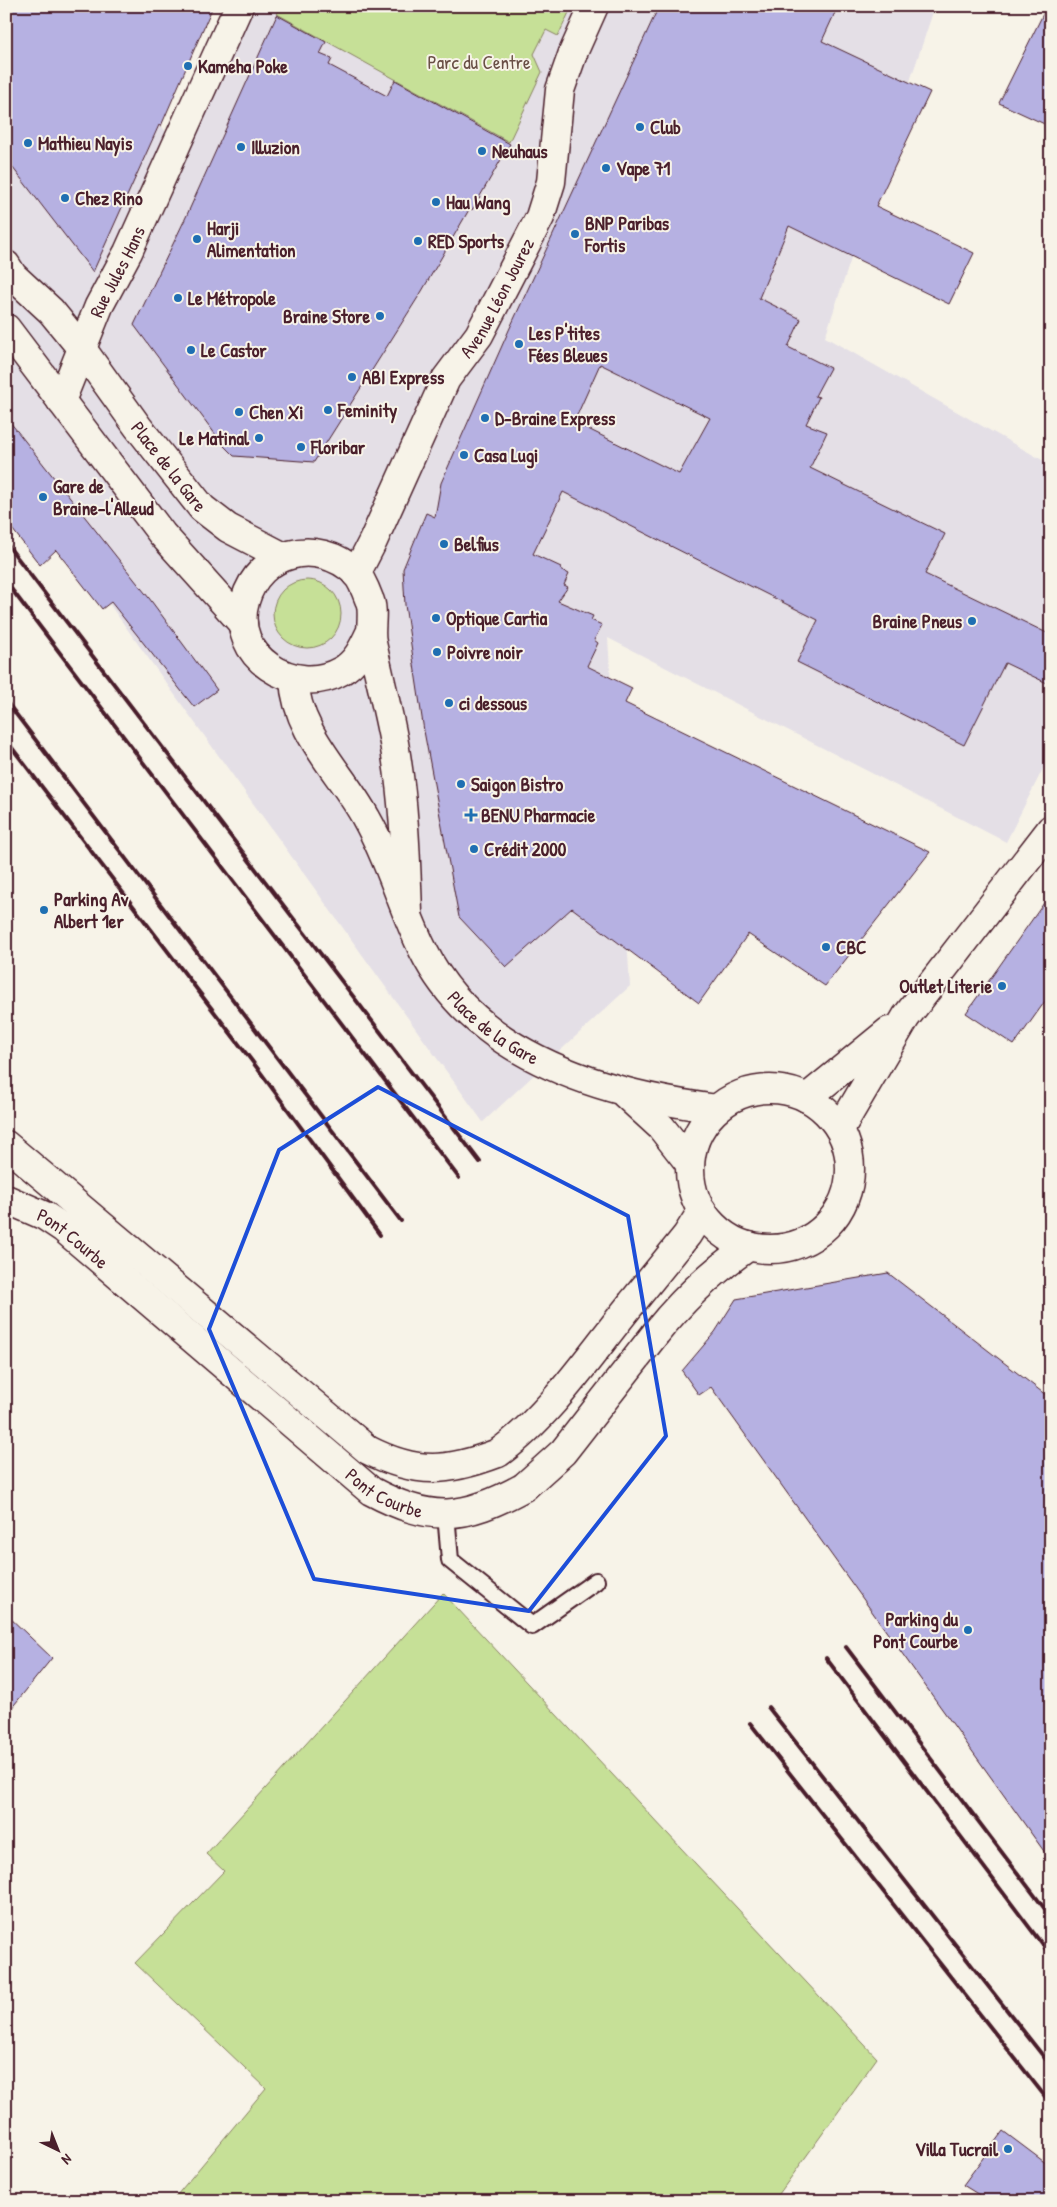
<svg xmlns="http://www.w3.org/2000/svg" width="1057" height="2207" viewBox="0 0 1057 2207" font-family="'Patrick Hand',sans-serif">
<rect width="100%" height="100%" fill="#f7f3e8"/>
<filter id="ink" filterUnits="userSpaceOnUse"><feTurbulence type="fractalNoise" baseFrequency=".02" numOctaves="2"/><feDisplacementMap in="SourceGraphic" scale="10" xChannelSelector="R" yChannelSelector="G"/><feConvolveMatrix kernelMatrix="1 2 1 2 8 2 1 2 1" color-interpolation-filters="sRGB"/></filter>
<g filter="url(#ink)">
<path fill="#e4dfe6" d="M6,6H66L186,157L247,6H935L825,337L1051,465V753L1006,842L608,638L630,986L483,1122L6,461Z"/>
<path fill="#c6e097" stroke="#888061" d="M280,6H572L558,36L546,30L534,54L542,72L509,142L277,14Z
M273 614a34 34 0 1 1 68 0a34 34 0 1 1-68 0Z
M443,1593L877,2058L774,2201H172L266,2088L135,1963L224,1871L206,1854Z"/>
<path fill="#b6b1e2" stroke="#4a1f2b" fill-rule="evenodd" d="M6,6H213L161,126L159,125L93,272L6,159Z
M659,6H838L822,41L930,92L876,206L974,253L949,304L789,226L759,298L801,319L788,347L830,368L815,396L819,397L806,424L827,432L810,468L945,534L925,574L1051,635V685L1005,663L964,745L797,662L818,620L563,492L533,554L561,567L560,569L569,574L564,585L568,587L558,601L593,616L591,620L602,625L594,640L598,643L587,666L632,688L625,703L930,852L825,986L748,934L699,1003L572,908L506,967L459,917L424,731L405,605L403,569L426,513L435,517L441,483L509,330ZM600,364L710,418L679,474L574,422Z
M1047,6H1051V127L999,103Z
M277,15L326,42L320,54L332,59L329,65L387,96L395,80L510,144L472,210L470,208L422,291L314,462L234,456L224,446L134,325L186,217Z
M6,417L149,598L217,690L194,707L111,602L102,609L56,550L40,565L6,521Z
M1051,893V993L1014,1045L966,1013Z
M888,1273L1051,1399V1861L711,1387L699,1395L682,1371L715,1332L736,1299Z
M6,1614L52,1658L6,1715Z
M1003,2131L1051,2167V2201H989L963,2185Z"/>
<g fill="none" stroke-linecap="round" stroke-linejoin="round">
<g stroke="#4a1f2b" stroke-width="20">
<path id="service" d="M446,1514L450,1560L532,1626L596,1581"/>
</g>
<g stroke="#4a1f2b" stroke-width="31">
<g id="tertiary">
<path id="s1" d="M6,265L13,276L51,311L82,349L138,427L202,508L228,528L282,556"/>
<path d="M6,328L162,534L243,624"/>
<path id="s2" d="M61,401L99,306L128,252L239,6"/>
<path id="s3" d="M356,574L373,541L446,379L479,335L540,217L551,182L560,90L573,53L594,6"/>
<path d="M370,633C363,648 356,663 341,671C294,698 229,656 245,601C259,551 317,537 355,572C361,578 366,591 369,599C375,610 369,630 372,643C379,676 388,710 394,743C404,799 406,855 408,912"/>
<path id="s4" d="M294,679C296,733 342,773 366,818C390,860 402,908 423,950C476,1058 608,1095 717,1109"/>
<path d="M625,1094L661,1127L690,1164"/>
</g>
</g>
<g stroke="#4a1f2b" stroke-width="31">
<g id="secondary">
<circle cx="770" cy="1169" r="80"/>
<path d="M807,1098L889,1031"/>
<path d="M840,1129L906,1017L1051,829"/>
<path d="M6,1145L368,1450C417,1475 448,1472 498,1453"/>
<path id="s5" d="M6,1199L45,1216L63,1228L371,1491C431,1523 464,1520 524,1487"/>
<path d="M632,1303L687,1235L702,1211"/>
<path d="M656,1333C683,1299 713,1271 749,1246"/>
</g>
</g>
<use href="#service" stroke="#f7f3e8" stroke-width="16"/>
<use href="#tertiary" stroke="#f7f3e8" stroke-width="28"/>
<use href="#secondary" stroke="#f7f3e8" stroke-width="28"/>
<path stroke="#4a1f2b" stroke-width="4" d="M6,543L480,1162
M6,582L459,1178
M6,701L401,1221
M6,740L258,1069L380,1235
M846,1647L1051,1917
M826,1658L1051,1956
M768,1707L1051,2066
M750,1723L1051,2104"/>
<g stroke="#4a1f2b" stroke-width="31" stroke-linecap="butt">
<path id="secondary-bridge" d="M498,1453C550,1416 592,1352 632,1303
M524,1487L563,1452L656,1333"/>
</g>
<use href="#secondary-bridge" stroke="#f7f3e8" stroke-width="28"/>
</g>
</g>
<path fill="none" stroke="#1d4ed8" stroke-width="4" stroke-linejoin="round" d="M378,1087L628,1216L666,1436L529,1611L314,1579L209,1329L279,1150Z"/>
<g fill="#1f6fb2" stroke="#f7f3e8" stroke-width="2">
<circle cx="188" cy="66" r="5"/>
<circle cx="640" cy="127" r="5"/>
<circle cx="28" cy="143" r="5"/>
<circle cx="241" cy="147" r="5"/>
<circle cx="482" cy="151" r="5"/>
<circle cx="606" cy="168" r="5"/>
<circle cx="65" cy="198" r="5"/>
<circle cx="436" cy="202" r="5"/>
<circle cx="575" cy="234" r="5"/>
<circle cx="197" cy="239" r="5"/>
<circle cx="418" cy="241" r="5"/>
<circle cx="178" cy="298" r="5"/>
<circle cx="380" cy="316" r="5"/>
<circle cx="519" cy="344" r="5"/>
<circle cx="191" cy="350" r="5"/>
<circle cx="352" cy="377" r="5"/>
<circle cx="328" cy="410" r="5"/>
<circle cx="239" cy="412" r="5"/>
<circle cx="485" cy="418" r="5"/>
<circle cx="259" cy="438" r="5"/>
<circle cx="301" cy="447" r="5"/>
<circle cx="464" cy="455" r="5"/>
<circle cx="43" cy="497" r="5"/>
<circle cx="444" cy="544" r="5"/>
<circle cx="436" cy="618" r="5"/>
<circle cx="972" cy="621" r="5"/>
<circle cx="437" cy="652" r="5"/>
<circle cx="449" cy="703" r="5"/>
<circle cx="461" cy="784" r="5"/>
<path d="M468.5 807.5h5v5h5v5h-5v5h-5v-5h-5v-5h5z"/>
<circle cx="474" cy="849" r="5"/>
<circle cx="44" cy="910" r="5"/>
<circle cx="826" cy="947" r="5"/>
<circle cx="1002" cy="986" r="5"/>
<circle cx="968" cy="1630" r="5"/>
<circle cx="1008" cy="2149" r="5"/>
</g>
<g text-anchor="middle" stroke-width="4" stroke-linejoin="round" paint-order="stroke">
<g font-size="19" fill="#694f46" stroke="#f7f3e8">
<text x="479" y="69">Parc du Centre</text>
</g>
<g font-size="19" font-weight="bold" fill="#4a1f2b" stroke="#f7f3e8" text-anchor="start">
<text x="198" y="73">Kameha Poke</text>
<text x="650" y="134">Club</text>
<text x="38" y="150">Mathieu Nayis</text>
<text x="251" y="154">Illuzion</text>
<text x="492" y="158">Neuhaus</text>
<text x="616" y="175">Vape 71</text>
<text x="75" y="205">Chez Rino</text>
<text x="446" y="209">Hau Wang</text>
<text x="585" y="230">BNP Paribas<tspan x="585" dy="22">Fortis</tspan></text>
<text x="207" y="235">Harji<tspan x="207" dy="22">Alimentation</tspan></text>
<text x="428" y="248">RED Sports</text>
<text x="188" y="305">Le Métropole</text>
<text x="370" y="323" text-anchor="end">Braine Store</text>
<text x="529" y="340">Les P'tites<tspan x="529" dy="22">Fées Bleues</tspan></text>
<text x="201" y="357">Le Castor</text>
<text x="362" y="384">ABI Express</text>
<text x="338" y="417">Feminity</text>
<text x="249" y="419">Chen Xi</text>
<text x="495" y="425">D-Braine Express</text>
<text x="249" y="445" text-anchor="end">Le Matinal</text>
<text x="311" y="454">Floribar</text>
<text x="474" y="462">Casa Lugi</text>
<text x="53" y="493">Gare de<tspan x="53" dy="22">Braine-l'Alleud</tspan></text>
<text x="454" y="551">Belfius</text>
<text x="446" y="625">Optique Cartia</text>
<text x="962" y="628" text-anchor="end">Braine Pneus</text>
<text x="447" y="659">Poivre noir</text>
<text x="459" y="710">ci dessous</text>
<text x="471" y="791">Saigon Bistro</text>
<text x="481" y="822">BENU Pharmacie</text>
<text x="484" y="856">Crédit 2000</text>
<text x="54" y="906">Parking Av<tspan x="54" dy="22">Albert 1er</tspan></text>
<text x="836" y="954">CBC</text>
<text x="992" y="993" text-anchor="end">Outlet Literie</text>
<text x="958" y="1626" text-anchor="end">Parking du<tspan x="958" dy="22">Pont Courbe</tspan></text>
<text x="998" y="2156" text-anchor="end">Villa Tucrail</text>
</g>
<g font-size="19" fill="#4a1f2b" stroke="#f7f3e8">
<text dy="7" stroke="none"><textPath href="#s2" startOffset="141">Rue Jules Hans</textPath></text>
<text dy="7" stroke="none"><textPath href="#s3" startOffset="311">Avenue Léon Jourez</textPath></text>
<text dy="7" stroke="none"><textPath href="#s1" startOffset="260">Place de la Gare</textPath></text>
<text dy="7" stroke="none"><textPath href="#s4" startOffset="409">Place de la Gare</textPath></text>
<text dy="7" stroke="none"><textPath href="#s5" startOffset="78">Pont Courbe</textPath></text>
<text dy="7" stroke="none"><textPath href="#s5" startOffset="482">Pont Courbe</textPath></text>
</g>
</g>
<rect width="1057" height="2207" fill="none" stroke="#f7f3e8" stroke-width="25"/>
<rect x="12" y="12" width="1032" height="2182" fill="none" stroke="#4a1f2b" stroke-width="2" filter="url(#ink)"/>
<g transform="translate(58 2150) rotate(137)" stroke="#f7f3e8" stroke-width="4" paint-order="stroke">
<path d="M0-4L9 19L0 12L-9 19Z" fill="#4a1f2b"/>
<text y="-8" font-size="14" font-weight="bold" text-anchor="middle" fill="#4a1f2b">N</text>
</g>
</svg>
